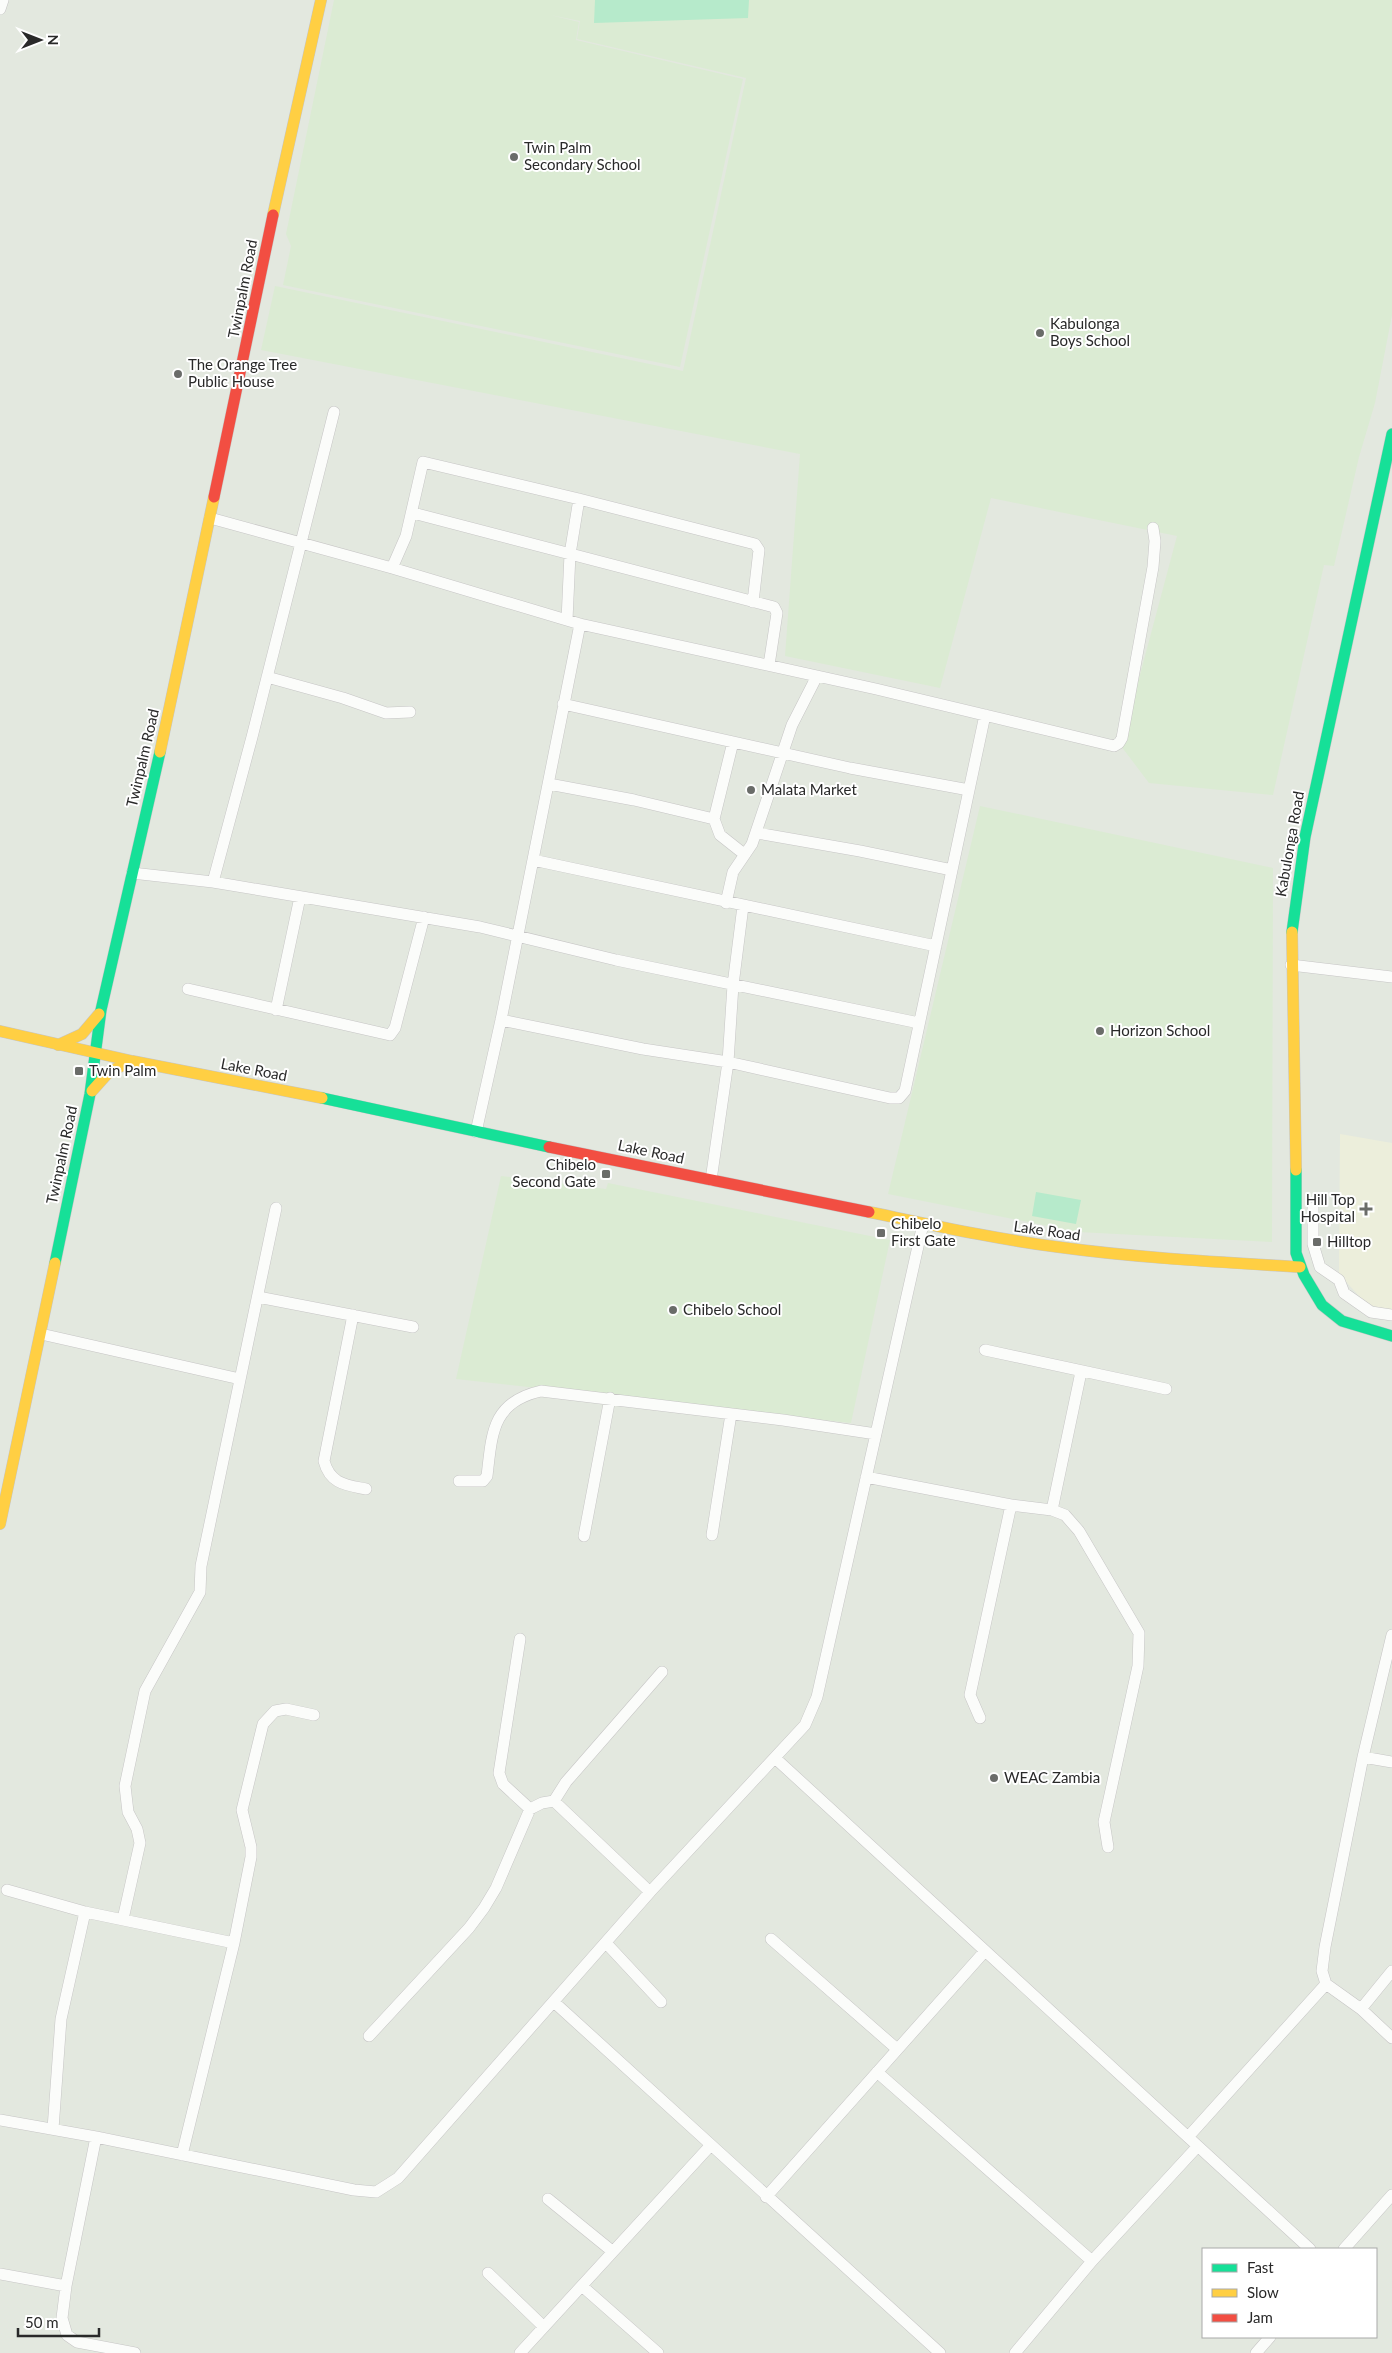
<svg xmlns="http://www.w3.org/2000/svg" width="1392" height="2353" viewBox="0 0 1392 2353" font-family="Lato,sans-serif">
<rect width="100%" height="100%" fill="#e3e8df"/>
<path fill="#dbebd3" d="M334,0H1392V315L1375,403L1359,457L1334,566L1324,565L1273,795L1149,783L1121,746L1177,536L991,498L940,688L785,656L800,454L261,350L275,286L683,371L746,78L577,39L580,21L550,15L579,22L576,40L743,79L680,367L283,285L291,246L286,234Z
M980,806L1273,868L1272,1242L1078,1232L888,1194Z
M501,1176L606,1189L608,1183L890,1240L851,1423L456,1379Z"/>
<path fill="#eceedb" d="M1340,1134L1392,1143V1310L1367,1305L1339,1274Z"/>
<path fill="#b6eacb" d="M595,0H749L748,18L594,23Z
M1036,1192L1081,1200L1076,1224L1032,1216Z"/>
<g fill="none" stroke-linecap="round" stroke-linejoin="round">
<g stroke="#c6c5c5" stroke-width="12">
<path id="street" d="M0,9L3,0
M413,513L774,607L777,613L769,665
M210,518L392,568L580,624L876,689L1114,746L1119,743L1122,738L1153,567L1155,541L1153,528
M392,568L406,536L423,462L579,499L755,544L759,550L753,602
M567,620L570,554L579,499
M267,677L343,698L386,713L410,712
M563,704L850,768L969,790
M733,742L714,819L720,835L744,854
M549,784L634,800L714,819
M757,833L860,851L952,870
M533,860L936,946
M132,873L213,882L480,927L616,960L919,1023
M213,882L252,737L334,412
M726,903L733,872L752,844L792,725L817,676
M1291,965L1392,977
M188,989L390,1035L395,1028L424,917
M276,1010L300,897
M501,1020L643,1049L728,1062L890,1098H899L905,1091L985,715
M476,1132L501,1020L580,624
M711,1180L728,1062L733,985L743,906
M1313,1208V1244L1320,1267L1339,1280L1344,1293L1371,1312L1392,1315
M258,1297L413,1327
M353,1315L324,1461C330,1484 346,1485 366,1489
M41,1334L240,1379
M985,1350L1166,1389
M866,1477L1011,1505L1052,1510L1065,1515L1079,1531L1139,1633L1138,1666L1104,1822L1108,1847
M459,1481H483L487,1476C492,1433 492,1402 541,1391L783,1420L876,1434
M1052,1510L1081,1372
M712,1535L731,1414
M584,1536L610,1398
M1392,1635L1363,1757L1325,1947L1322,1971L1326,1984L1361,2009L1392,2038
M520,1639L499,1773L503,1784L530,1809
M980,1718L970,1695L1011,1505
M1363,1757L1392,1762
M775,1758L1310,2249
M554,1801L566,1782L662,1672
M7,1890L85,1912L234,1943
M123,1919L140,1843L137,1829L128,1812L125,1786L145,1691L200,1592L201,1566L276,1208
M771,1939L897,2049
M606,1943L661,2002
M555,2003L940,2353
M1361,2009L1392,1971
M369,2036L469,1928L484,1908L496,1888L530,1809L542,1803L554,1801L650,1892
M877,2072L1092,2261
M0,2120L96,2137L354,2190L376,2192L398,2178L650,1892L805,1725L817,1697L923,1224
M53,2129L61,2019L85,1912
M96,2137L66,2286L62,2318L67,2335L77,2342L135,2353
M1188,2137L1326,1984
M182,2155L234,1943L251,1857V1847L242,1810L263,1724L275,1711L286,1709L314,1715
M766,2197L985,1951
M548,2199L612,2251
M1344,2249L1392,2195
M488,2273L544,2327
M0,2274L66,2286
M582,2286L658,2353
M520,2353L710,2146
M1015,2353L1092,2261L1197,2147
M1256,2353L1270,2337"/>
</g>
<g stroke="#c6c5c5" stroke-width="12">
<path id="fast" d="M1292,932L1305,837L1392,434
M322,1098L549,1147
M1296,1170V1253L1304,1275L1322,1305L1342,1321L1392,1336
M55,1263L90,1094L101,1010L160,752"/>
</g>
<g stroke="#c6c5c5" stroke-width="12">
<path id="slow" d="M273,215L321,0
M160,752L214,497
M1292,932L1296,1170
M0,1031L132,1061L322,1098
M58,1045L82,1034L99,1014
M92,1091L109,1072L132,1061
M869,1212C932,1225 995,1239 1058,1247C1139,1258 1219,1262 1300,1267
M0,1524L55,1263"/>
</g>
<g stroke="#c6c5c5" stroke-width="12">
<path id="jam" d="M214,497L273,215
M549,1147L869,1212"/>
</g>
<use href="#street" stroke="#fbfcfa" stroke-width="11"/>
<use href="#fast" stroke="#16e098" stroke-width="11"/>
<use href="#slow" stroke="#ffcf43" stroke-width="11"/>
<use href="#jam" stroke="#f24e42" stroke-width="11"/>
</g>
<g fill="#6a6c69" stroke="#fff" stroke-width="2">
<circle cx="514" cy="157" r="5"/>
<circle cx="1040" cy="333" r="5"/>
<circle cx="178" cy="374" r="5"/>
<circle cx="751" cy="790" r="5"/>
<circle cx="1100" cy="1031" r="5"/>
<rect x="74" y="1066" width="10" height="10" rx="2.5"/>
<rect x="601" y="1169" width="10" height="10" rx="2.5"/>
<path d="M1363.5 1201.5h5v5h5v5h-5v5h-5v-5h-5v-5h5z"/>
<rect x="876" y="1228" width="10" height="10" rx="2.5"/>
<rect x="1312" y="1237" width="10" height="10" rx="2.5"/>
<circle cx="673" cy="1310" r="5"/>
<circle cx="994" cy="1778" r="5"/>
</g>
<g text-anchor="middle" stroke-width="4" stroke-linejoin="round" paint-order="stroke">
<g font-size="15" fill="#292929" stroke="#fff" text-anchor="start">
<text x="524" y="153">Twin Palm<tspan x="524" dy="17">Secondary School</tspan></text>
<text x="1050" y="329">Kabulonga<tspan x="1050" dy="17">Boys School</tspan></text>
<text x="188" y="370">The Orange Tree<tspan x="188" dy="17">Public House</tspan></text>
<text x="761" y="795">Malata Market</text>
<text x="1110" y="1036">Horizon School</text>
<text x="89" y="1076">Twin Palm</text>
<text x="596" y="1170" text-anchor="end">Chibelo<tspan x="596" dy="17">Second Gate</tspan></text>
<text x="1355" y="1205" text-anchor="end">Hill Top<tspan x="1355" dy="17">Hospital</tspan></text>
<text x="891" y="1229">Chibelo<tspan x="891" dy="17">First Gate</tspan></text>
<text x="1327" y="1247">Hilltop</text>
<text x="683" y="1315">Chibelo School</text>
<text x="1004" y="1783">WEAC Zambia</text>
</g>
<g font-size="15" fill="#292929" stroke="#fff">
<text transform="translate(243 289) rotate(-79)" y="5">Twinpalm Road</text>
<text transform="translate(143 758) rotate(-77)" y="5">Twinpalm Road</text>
<text transform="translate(1290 844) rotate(-80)" y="5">Kabulonga Road</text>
<text transform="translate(254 1070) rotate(11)" y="5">Lake Road</text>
<text transform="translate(651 1152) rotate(12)" y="5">Lake Road</text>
<text transform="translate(62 1155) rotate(-78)" y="5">Twinpalm Road</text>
<text transform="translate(1047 1231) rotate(8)" y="5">Lake Road</text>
</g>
</g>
<rect x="1202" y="2248" width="175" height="90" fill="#ffffff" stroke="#a9a9a9"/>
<rect x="1212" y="2264" width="25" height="8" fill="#16e098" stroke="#a9a9a9"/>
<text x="1247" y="2273" font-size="15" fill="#292929">Fast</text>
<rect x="1212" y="2289" width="25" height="8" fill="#ffcf43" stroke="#a9a9a9"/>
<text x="1247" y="2298" font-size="15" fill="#292929">Slow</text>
<rect x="1212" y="2314" width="25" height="8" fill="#f24e42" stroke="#a9a9a9"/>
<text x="1247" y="2323" font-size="15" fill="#292929">Jam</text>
<g transform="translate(40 40) rotate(90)" stroke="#ffffff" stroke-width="4" paint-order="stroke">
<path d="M0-4L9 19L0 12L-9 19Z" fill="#292929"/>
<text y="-8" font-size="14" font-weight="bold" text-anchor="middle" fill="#292929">N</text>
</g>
<path d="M18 2328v8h81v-8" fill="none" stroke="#292929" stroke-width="2.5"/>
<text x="25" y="2328" font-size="15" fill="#292929" stroke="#ffffff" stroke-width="4" paint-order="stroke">50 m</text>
</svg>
